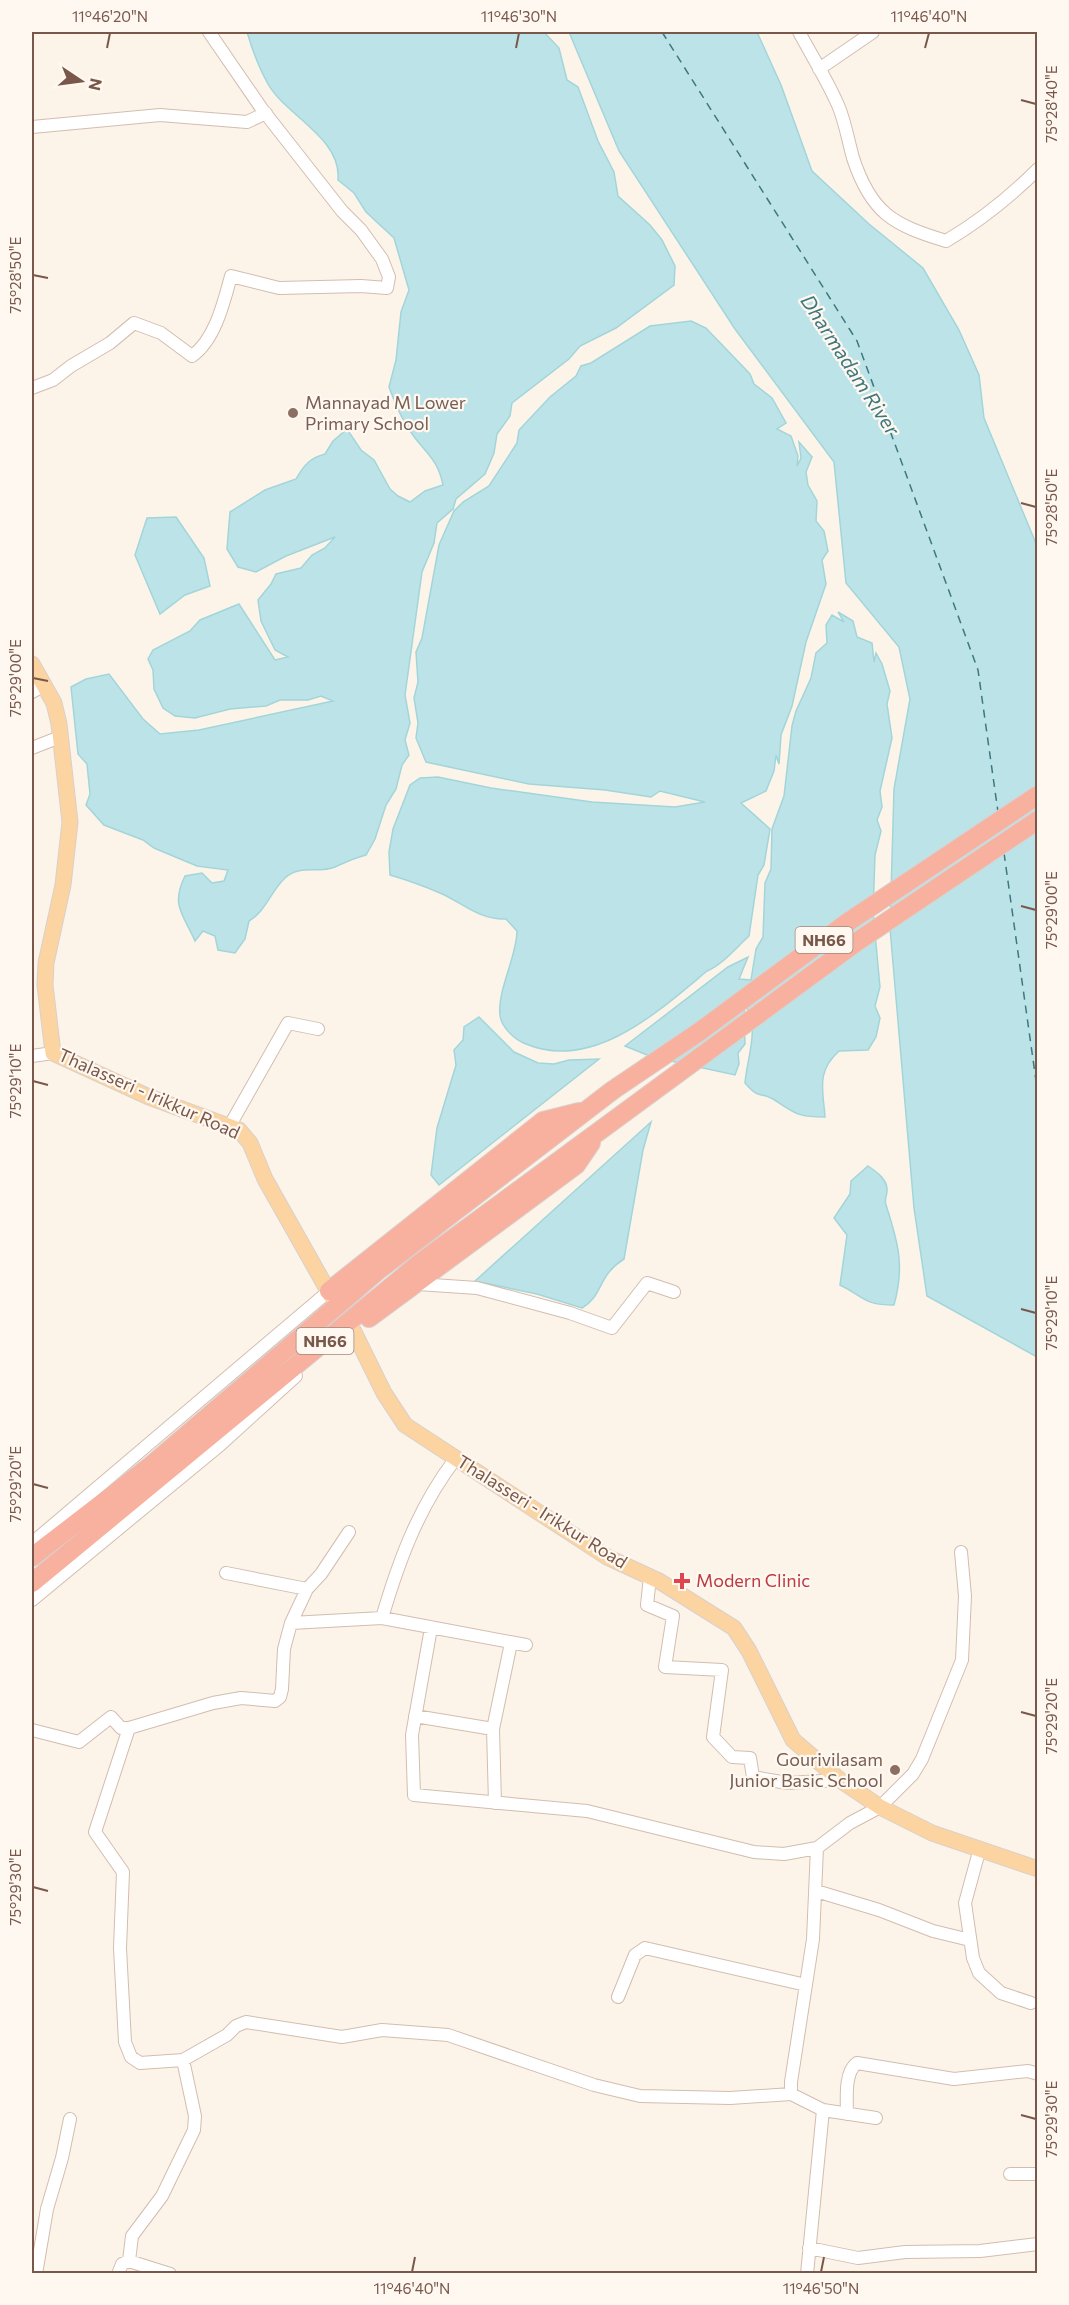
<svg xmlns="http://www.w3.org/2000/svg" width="1069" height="2305" viewBox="0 0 1069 2305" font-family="Commissioner,sans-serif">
<rect width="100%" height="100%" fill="#fdf4e9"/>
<path fill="#bce4e8" stroke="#a2d5da" stroke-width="1.5" d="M247,32H544L559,48L567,80L578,87L598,141L614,172L618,196L650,225L662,240L675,266L674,285L616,328L580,346L569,359L512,403L510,416L497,434L494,453L485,474L456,499L453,509L437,523L434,543L422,572L405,695L410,723L405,740L409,755L402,765L396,789L386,805L375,839L366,855C354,858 346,862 335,867C318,874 301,864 285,878C271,891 266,911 249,921L245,939L235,953L218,950L215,936L203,931L195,941C184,915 170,906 185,876L202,873L212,883L224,881L228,870L197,866L154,848L143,840L104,825L86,805L90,794L87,764L78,754L71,687L86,679L109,674L143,719L160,734L199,730L333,701L321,696L308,700H280L266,706L230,709L195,718L175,716L163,708L154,689L153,670L148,659L153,650L190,631L200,620L239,604L275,660L288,657L275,650L261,621L258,600L271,584L276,574L301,568L312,555L325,548L335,537L286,556L256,572L238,567L227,549L230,512L265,490L296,479C304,465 310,458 325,454L333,441L347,429L361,450L374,460L390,489L398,496L410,502L425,491L443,485C438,461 429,456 415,438C404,424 395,404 389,387L396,360L401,312L409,290L394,238L366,212L354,193L338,180C342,138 286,116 268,84C259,68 252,49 247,32Z
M569,32H757L781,85L812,171L869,224L923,268L959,330L979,375L984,418L1037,546V1357L927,1296L914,1208L890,928L894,789L910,699L899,647L846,583L834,462L735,329L619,151Z
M691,321L706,328L750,374L754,384L772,398L786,423L777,429L791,436L798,456L797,466L801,458L799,442L812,457L806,472L808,485L817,501L816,521L824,531L828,551L822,560L826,584L806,642L792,706L781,735L779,764L776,755L774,771L766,791L741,803L770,829L764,865L758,875L749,936C736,948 722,965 707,971C659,1011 593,1072 526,1044C515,1040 501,1027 500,1015C497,991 517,956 517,931L506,919C479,920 463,903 440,893C424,886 407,880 390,875L389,852L393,829L410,785L420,778L438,777L491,788L592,802L675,807L705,802L660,791L651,797L605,790L529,784L426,762L416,738L418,723L414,698L418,682L416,652L422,638L439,545L454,511L463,502L489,486L517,443L519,430L550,397L576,376L581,366L591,363L650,326Z
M176,517L204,558L210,586L185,595L160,614L135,555L147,518Z
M838,612L853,621L857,637L872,643L874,662L876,653L882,664L890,691L887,704L892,738L880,791L882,807L877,820L881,831L875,855L873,912L880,987L875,1006L880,1018L876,1037L868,1050L839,1051C816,1072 823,1089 825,1117C796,1117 795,1113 773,1099C758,1091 760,1100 745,1083C747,1057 761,1026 744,1003L745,1044L738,1053L739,1064L735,1075L652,1057L625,1046L728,967L748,957L739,979L751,980L756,949L763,937L765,883L771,869L772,829L784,796L792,726L796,711L811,678L816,653L827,643L826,625L832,615L844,622Z
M479,1017L514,1052L538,1063L554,1064L569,1060L599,1059L439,1185L431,1175L437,1128L456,1065L454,1050L463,1040L464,1027Z
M651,1122L643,1150L624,1259C597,1276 604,1295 582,1308L537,1294L475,1281Z
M868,1166C877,1172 888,1180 887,1191C887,1196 884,1199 886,1205C898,1242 905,1266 894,1305C863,1305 865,1297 840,1285L847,1235L834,1218L850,1194L851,1181Z"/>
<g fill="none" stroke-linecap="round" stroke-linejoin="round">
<path stroke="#3e777e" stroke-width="1.5" stroke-dasharray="8 6" stroke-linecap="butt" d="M662,32L857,341L978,670L998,812
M1004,853L1038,1095"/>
<g stroke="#d2bdb0" stroke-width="14">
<path id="minor" d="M799,32C812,56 827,80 838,105C845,121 848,140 853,158C871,213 893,225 946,241C980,221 1010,197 1038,169
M819,69L873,32
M32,127L160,115L247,122L266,113
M32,388L53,380L71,366L110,343L134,323L161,333L192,356C215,340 224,302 231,276L279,288L361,286L387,288L389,277L382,259L361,230L342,211L262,109L209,32
M32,692L45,685
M32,748L60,737
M32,1056L53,1053
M229,1127L288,1023L318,1029
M418,1284L477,1288L570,1313L612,1328L647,1283L674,1292
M456,1458C419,1506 399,1560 382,1618L291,1623L284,1649L282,1689L280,1697L275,1701L241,1698L213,1703L129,1728L95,1832L123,1872L120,1948L125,2042L131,2057L140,2063L183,2060L227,2035L236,2026L246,2022L342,2037L382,2030L448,2035L594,2085L640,2096L730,2098L791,2094
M32,1543L329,1291
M226,1573L307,1589
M650,1577L647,1605L673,1616L665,1667L722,1670L713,1737L732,1757L750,1758L753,1777L787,1783L840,1780
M32,1600L220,1445L296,1376
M382,1618L526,1645
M291,1623L307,1589L321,1574L349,1532
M431,1628L412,1735L414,1795L587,1811L754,1852L784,1854L817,1848
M415,1716L493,1729
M32,1730L79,1742L111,1717L121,1728H129
M495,1803L493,1729L511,1643
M980,1848L965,1903L973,1958L979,1973L1001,1993L1031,2003
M816,1891L879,1910L933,1931L970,1940
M618,1997L635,1955L645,1948L806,1985
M823,2110L876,2118
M847,2114C847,2100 844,2072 857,2063L954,2079L1028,2071L1038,2074
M1010,2174H1038
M809,2248L858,2258L905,2252L980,2251L1038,2244
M129,2261L132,2236L162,2196L194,2130L195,2116L183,2060
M36,2274L47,2209L62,2158L70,2119
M118,2274L122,2264L129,2261L170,2274
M807,2274L823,2110L791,2094V2082L813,1939L817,1848L850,1823L880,1807L913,1774L922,1759L962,1660L965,1596L961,1552"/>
</g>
<g stroke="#d9d0cd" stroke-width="17">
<path id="major" d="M32,664L54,703L59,724L70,822L63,885L46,963L45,985L53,1053L149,1097L239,1130L250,1143L265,1179L331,1296
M353,1330L384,1393L405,1425L607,1557L659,1581L734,1628L749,1651L793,1740L840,1780L880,1807L932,1833L1038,1869"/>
</g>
<g stroke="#d9d0cd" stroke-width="20">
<path id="highway" d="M329,1291L543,1121L579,1112
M369,1318L576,1165L591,1143
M32,1557L149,1467L380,1269L613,1090L699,1032L848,922L1038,795
M32,1583L421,1262L858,941L1038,820"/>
</g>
<use href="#minor" stroke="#fff" stroke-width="12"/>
<use href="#major" stroke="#fcd4a1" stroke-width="15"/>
<use href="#highway" stroke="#f8b09f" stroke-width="18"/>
</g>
<path fill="none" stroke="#79584b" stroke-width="2" d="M107,48L110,33M516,48L519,33M925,48L929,33M1021,100L1036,104M33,275L48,278M1021,503L1036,507M33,678L48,681M1021,906L1036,910M33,1081L48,1085M1021,1309L1036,1313M33,1484L48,1488M1021,1712L1036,1716M33,1887L48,1891M1021,2115L1036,2119M412,2272L415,2257M821,2272L824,2257"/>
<g fill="#8d6e63" stroke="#fff8f0" stroke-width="2">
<circle cx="293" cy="413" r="6"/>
<circle cx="895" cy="1770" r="6"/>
</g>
<path fill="#e0444e" stroke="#fff8f0" stroke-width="2" d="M679 1572h6v6h6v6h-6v6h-6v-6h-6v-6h6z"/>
<g text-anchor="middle" stroke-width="4.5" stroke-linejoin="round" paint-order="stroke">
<g fill="#fff8f0" stroke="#a1887c" stroke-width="1.5">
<rect x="795.5" y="927" width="57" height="26" rx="4.5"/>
<rect x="296.5" y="1328" width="57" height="26" rx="4.5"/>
</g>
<g font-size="16" font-weight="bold" fill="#79584b">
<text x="824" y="946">NH66</text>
<text x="325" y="1347">NH66</text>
</g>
<g font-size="18" fill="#785e54" stroke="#fff8f0" text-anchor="start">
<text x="305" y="409">Mannayad M Lower<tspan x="305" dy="21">Primary School</tspan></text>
<text x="883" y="1766" text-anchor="end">Gourivilasam<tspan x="883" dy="21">Junior Basic School</tspan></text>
</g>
<g font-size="18" fill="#79584b" stroke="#fff8f0">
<text transform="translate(149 1094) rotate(24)" y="6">Thalasseri - Irikkur Road</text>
<text transform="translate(542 1512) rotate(32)" y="6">Thalasseri - Irikkur Road</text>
</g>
<g font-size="18" fill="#be3a42" stroke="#fff8f0" text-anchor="start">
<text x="696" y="1587">Modern Clinic</text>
</g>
<g font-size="20" font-style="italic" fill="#3e777e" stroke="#fff8f0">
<text transform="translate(850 365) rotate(57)" y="7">Dharmadam River</text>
</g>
</g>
<rect width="1069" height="2305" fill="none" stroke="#fff8f0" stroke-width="66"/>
<g transform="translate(81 81) rotate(103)" stroke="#fff8f0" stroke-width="4.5" paint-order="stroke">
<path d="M0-4.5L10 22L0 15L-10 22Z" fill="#79584b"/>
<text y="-9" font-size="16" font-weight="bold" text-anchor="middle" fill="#79584b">N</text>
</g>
<rect x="33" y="33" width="1003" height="2239" fill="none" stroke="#79584b" stroke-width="2"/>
<g font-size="15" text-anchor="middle" fill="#79584b">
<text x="110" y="22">11°46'20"N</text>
<text x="519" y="22">11°46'30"N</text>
<text x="929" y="22">11°46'40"N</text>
<text transform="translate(1052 104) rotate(-90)" y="5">75°28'40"E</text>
<text transform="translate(16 275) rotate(-90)" y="5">75°28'50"E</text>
<text transform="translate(1052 507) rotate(-90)" y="5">75°28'50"E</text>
<text transform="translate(16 678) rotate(-90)" y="5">75°29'00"E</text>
<text transform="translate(1052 910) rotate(-90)" y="5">75°29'00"E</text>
<text transform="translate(16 1081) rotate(-90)" y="5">75°29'10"E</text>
<text transform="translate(1052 1313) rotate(-90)" y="5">75°29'10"E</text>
<text transform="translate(16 1484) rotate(-90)" y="5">75°29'20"E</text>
<text transform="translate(1052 1716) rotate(-90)" y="5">75°29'20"E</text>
<text transform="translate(16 1887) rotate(-90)" y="5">75°29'30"E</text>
<text transform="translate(1052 2119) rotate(-90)" y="5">75°29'30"E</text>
<text x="412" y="2294">11°46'40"N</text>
<text x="821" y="2294">11°46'50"N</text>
</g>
</svg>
